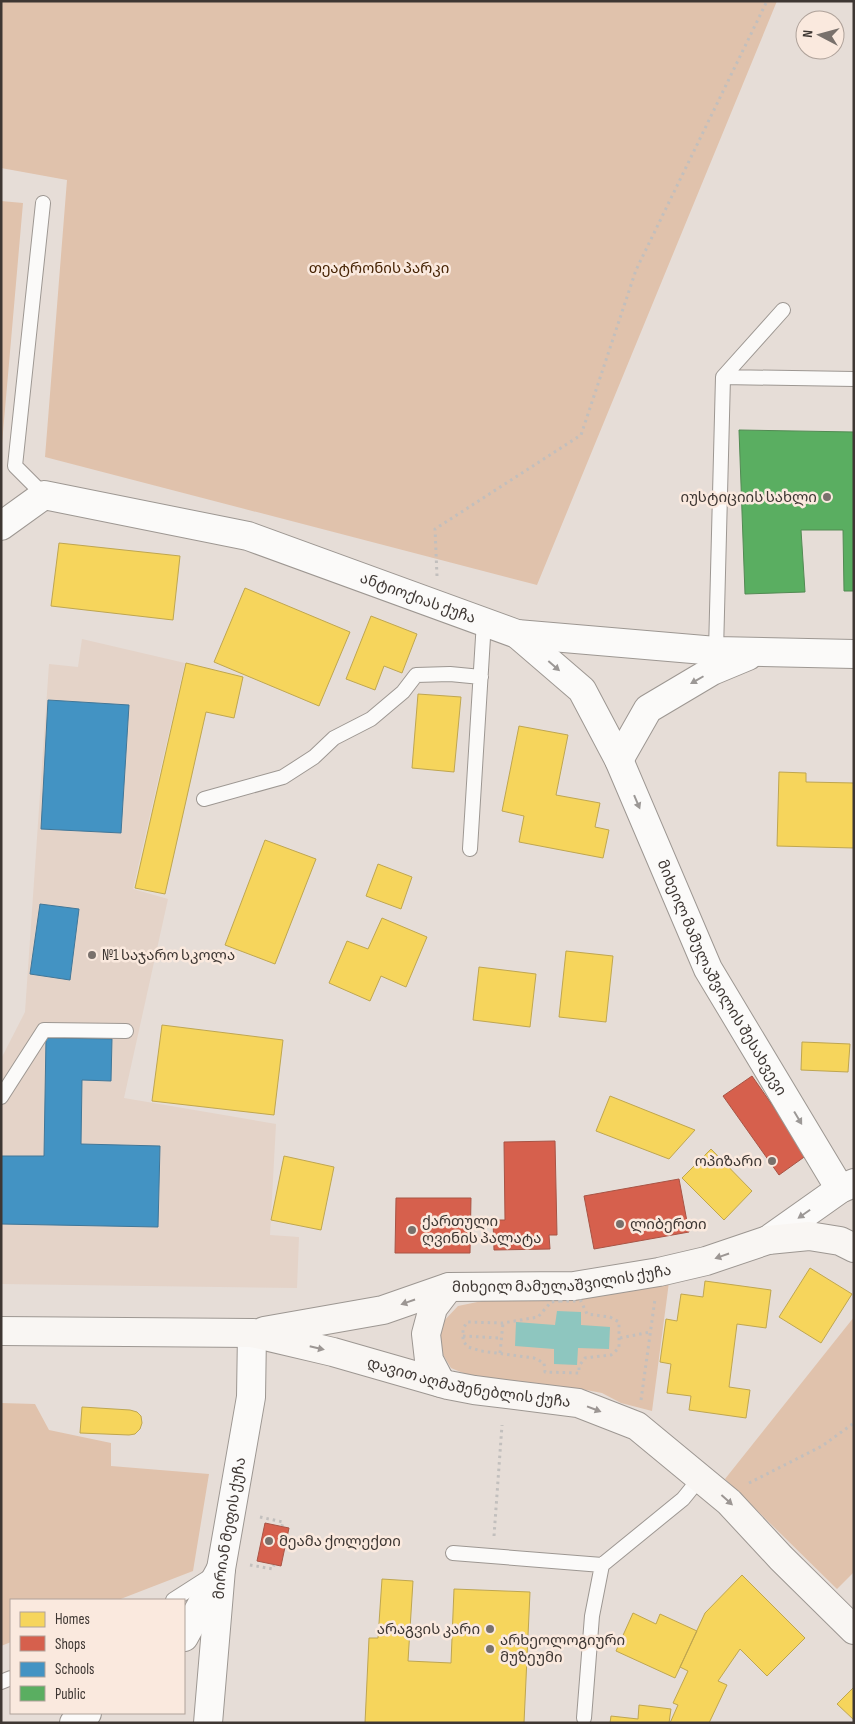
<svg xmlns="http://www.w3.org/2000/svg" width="855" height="1724" viewBox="0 0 855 1724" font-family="'Sofia Sans Condensed','Noto Sans Georgian',sans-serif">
<rect width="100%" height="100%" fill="#e6ddd7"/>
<path fill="#e4d3c8" d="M82,639L185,663L133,889L168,899L124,1098L276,1124L270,1235L299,1237L297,1288L1,1284V1059L25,1012L49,664L78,667Z"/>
<path fill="#e0c2ac" d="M1,1H777L537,585L45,457L67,180L1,168Z
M1,201L23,203L1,455Z
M669,1282L652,1411L621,1403L602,1393L581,1389L480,1380L451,1368L439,1348L441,1324L458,1306L487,1300L575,1298L618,1293Z
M854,1317V1572L837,1589L725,1479Z
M1,1403L35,1404L49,1430L111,1443V1466L209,1474L193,1571L118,1600H11V1642L1,1646Z"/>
<path fill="#8ec6bf" d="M557,1311L581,1312V1325L610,1327L609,1349L578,1348L577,1365L554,1364V1349L515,1346L516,1322L555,1325Z"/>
<path fill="#f6d55c" stroke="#bfa650" d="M59,543L180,556L173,620L51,606Z
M245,588L350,632L319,706L214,662Z
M371,616L417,634L402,673L384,666L375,690L346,679Z
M186,663L243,677L234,718L206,712L165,894L135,888Z
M418,694L461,697L454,772L412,768Z
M519,726L568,735L556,795L600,803L595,827L609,830L603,858L519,842L524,816L502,811Z
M779,772L806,773V782L854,783V848L777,846Z
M265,840L316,859L275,964L225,945Z
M378,864L412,877L401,909L366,896Z
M382,918L427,937L406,987L381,976L370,1001L329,983L347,941L368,949Z
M566,951L613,956L606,1022L559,1017Z
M479,967L536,974L530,1027L473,1020Z
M162,1025L283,1040L274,1115L152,1101Z
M802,1042L850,1044L848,1072L801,1070Z
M610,1096L695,1130L669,1159L596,1131Z
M711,1149L752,1191L724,1220L682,1178Z
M284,1156L334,1167L321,1230L271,1220Z
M810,1268L852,1294L821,1343L779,1317Z
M705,1281L771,1290L766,1328L737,1324L729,1387L750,1390L746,1418L689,1410L691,1396L667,1393L671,1364L660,1362L666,1319L677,1321L681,1294L703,1297Z
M82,1407L130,1410L137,1412L141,1416L142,1423L140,1429L135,1434L129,1435L80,1433Z
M742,1575L805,1638L767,1676L740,1649L718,1681L727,1685L709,1723H670L678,1705L673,1703L688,1671L680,1667L705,1613Z
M382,1579L413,1581L408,1661L451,1663L454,1589L530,1592L524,1723H365L369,1638H378Z
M633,1613L656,1624L660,1614L697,1631L675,1678L616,1651Z
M854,1687V1720L837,1704Z
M639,1705L671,1709L669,1723H610L611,1716L638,1719Z"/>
<path fill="#d6604d" stroke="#a85445" d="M752,1076L807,1155L779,1175L723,1096Z
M555,1141L557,1235H549L550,1249L494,1250L493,1220H505L504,1142Z
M679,1179L689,1232L594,1249L584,1196Z
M396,1198H471L470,1253H395Z
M265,1523L289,1528L281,1566L257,1561Z"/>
<path fill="#4393c3" stroke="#427798" d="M48,700L129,705L121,833L41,829Z
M40,904L79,909L70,980L30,974Z
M46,1038L112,1039L111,1081L82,1080L81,1144L160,1146L158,1227L1,1224V1156H44Z"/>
<path fill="#5aae61" stroke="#528a53" d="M739,430L854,432V591H844L843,530H801L805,592L745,594Z"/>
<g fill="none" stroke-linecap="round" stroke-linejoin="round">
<g stroke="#9d9792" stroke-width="16">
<path id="service" d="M43,203L15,466L44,495
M723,377L854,379
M716,651L723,377L783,310
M204,799L283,777L314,757L334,738L371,719L403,692L416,675L450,674L481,677
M470,849L484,621
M1,1097L44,1030L126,1031
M453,1553L602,1565
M173,1600L212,1575
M1,1682L11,1678
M584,1718L592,1616L602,1565L683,1499L700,1478"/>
</g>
<g stroke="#9d9792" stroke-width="30">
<g id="minor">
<path id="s1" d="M1,526L44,495L248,536L517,634L716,651L854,654"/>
<path id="s2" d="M517,634L582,690L619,760L708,969L840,1189"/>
<path d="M619,760L648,709L712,671L748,656"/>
<path d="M768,1240L840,1189L854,1183"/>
<path d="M184,1637L221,1569"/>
<path d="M74,1723L87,1713"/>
</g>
</g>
<g stroke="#9d9792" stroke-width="30">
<g id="tertiary">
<path id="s3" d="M208,1723L221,1569L251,1397L252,1333"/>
</g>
</g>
<g stroke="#9d9792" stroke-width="30">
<g id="secondary">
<path id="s4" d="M1,1331L252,1333L333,1352L448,1385L474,1390L578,1403L637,1426L729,1502L781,1558L854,1630"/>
<path id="s5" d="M264,1331L383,1310L449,1287L574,1286L659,1272L706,1261L768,1240L809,1236L840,1241L854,1248"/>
<path d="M441,1383L429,1360L426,1334L433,1308L449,1287"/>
</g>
</g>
<path stroke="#c2bfbd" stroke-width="3" stroke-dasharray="2.5 4" stroke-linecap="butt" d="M437,576L435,529L581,435L636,270L767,1
M560,1301H581L587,1314L610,1317L619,1322V1348L611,1355L585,1358L579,1366V1373L545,1372L544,1363L534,1358L481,1351L468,1347L463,1341V1329L467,1322L503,1323L538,1317L551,1302Z
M463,1336L500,1338
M620,1338L650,1332
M500,1353L503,1323
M641,1400L655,1299
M749,1483L822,1446L854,1423
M260,1517L283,1522L282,1526
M494,1536L502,1425
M250,1565L273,1569L274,1565"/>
<use href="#service" stroke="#fbfaf9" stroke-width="14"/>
<use href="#minor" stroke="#fbfaf9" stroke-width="28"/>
<use href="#tertiary" stroke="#fbfaf9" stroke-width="28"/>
<use href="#secondary" stroke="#f9f6f3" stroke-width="28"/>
</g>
<defs><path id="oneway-solid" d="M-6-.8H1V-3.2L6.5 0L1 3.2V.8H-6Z" transform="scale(1.25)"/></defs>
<g fill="#9c9896">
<use href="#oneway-solid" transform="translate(554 666) rotate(41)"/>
<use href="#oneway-solid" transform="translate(697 680) rotate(150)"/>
<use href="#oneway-solid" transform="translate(637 802) rotate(67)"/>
<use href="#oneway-solid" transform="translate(798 1118) rotate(59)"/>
<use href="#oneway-solid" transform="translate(804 1214) rotate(145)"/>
</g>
<g fill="#9c9693">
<use href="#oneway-solid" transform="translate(722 1256) rotate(161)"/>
<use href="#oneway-solid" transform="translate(408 1302) rotate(161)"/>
<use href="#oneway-solid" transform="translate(317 1348) rotate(13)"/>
<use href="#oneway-solid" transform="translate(594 1409) rotate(21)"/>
<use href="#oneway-solid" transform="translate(727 1500) rotate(42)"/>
</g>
<g fill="#79716c" stroke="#fae9de" stroke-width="2">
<circle cx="827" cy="497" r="5"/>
<circle cx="92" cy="955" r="5"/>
<circle cx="772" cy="1161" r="5"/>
<circle cx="620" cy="1224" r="5"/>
<circle cx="412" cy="1230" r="5"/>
<circle cx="269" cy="1541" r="5"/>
<circle cx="490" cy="1629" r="5"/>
<circle cx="490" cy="1649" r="5"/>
</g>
<g text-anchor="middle" stroke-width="5" stroke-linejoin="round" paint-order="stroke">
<g font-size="15" fill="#462304" stroke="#fae9de">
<text x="379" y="273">თეატრონის პარკი</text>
</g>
<g font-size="15" fill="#3e3733" stroke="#fae9de" text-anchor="start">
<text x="817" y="502" text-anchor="end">იუსტიციის სახლი</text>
<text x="102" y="960">№1 საჯარო სკოლა</text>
<text x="762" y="1166" text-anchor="end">ოპიზარი</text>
<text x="422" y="1226">ქართული<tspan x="422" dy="17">ღვინის პალატა</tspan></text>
<text x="630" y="1229">ლიბერთი</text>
<text x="279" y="1546">მეამა ქოლექთი</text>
<text x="480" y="1634" text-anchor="end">არაგვის კარი</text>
<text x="500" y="1645">არხეოლოგიური<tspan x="500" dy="17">მუზეუმი</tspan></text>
</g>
<g font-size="15" fill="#3e3733" stroke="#fae9de">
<text dy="5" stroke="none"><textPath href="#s1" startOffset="442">ანტიოქიას ქუჩა</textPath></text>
<text dy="5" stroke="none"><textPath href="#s2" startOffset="406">მიხეილ მამულაშვილის შესახვევი</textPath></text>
<text dy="5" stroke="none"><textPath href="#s5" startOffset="304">მიხეილ მამულაშვილის ქუჩა</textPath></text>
<text dy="5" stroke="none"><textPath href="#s4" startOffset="474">დავით აღმაშენებლის ქუჩა</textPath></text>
<text dy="5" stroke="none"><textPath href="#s3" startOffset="196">მირიან მეფის ქუჩა</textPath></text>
</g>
</g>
<rect width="855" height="1724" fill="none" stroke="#3e3733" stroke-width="5"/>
<rect x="10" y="1599" width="175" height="115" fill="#fae9de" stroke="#afa29a"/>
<rect x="20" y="1612" width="25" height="15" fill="#f6d55c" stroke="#afa29a"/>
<text x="55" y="1624" font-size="15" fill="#3e3733">Homes</text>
<rect x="20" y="1636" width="25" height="15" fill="#d6604d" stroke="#afa29a"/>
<text x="55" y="1649" font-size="15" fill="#3e3733">Shops</text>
<rect x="20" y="1662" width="25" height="15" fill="#4393c3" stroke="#afa29a"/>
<text x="55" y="1674" font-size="15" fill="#3e3733">Schools</text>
<rect x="20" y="1686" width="25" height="15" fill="#5aae61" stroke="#afa29a"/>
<text x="55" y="1699" font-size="15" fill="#3e3733">Public</text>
<g transform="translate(820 35) rotate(276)"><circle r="24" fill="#fae9de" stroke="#afa29a"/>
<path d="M0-4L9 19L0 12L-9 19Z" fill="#79716c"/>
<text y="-8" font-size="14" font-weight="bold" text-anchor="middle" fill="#3e3733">N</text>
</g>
</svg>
